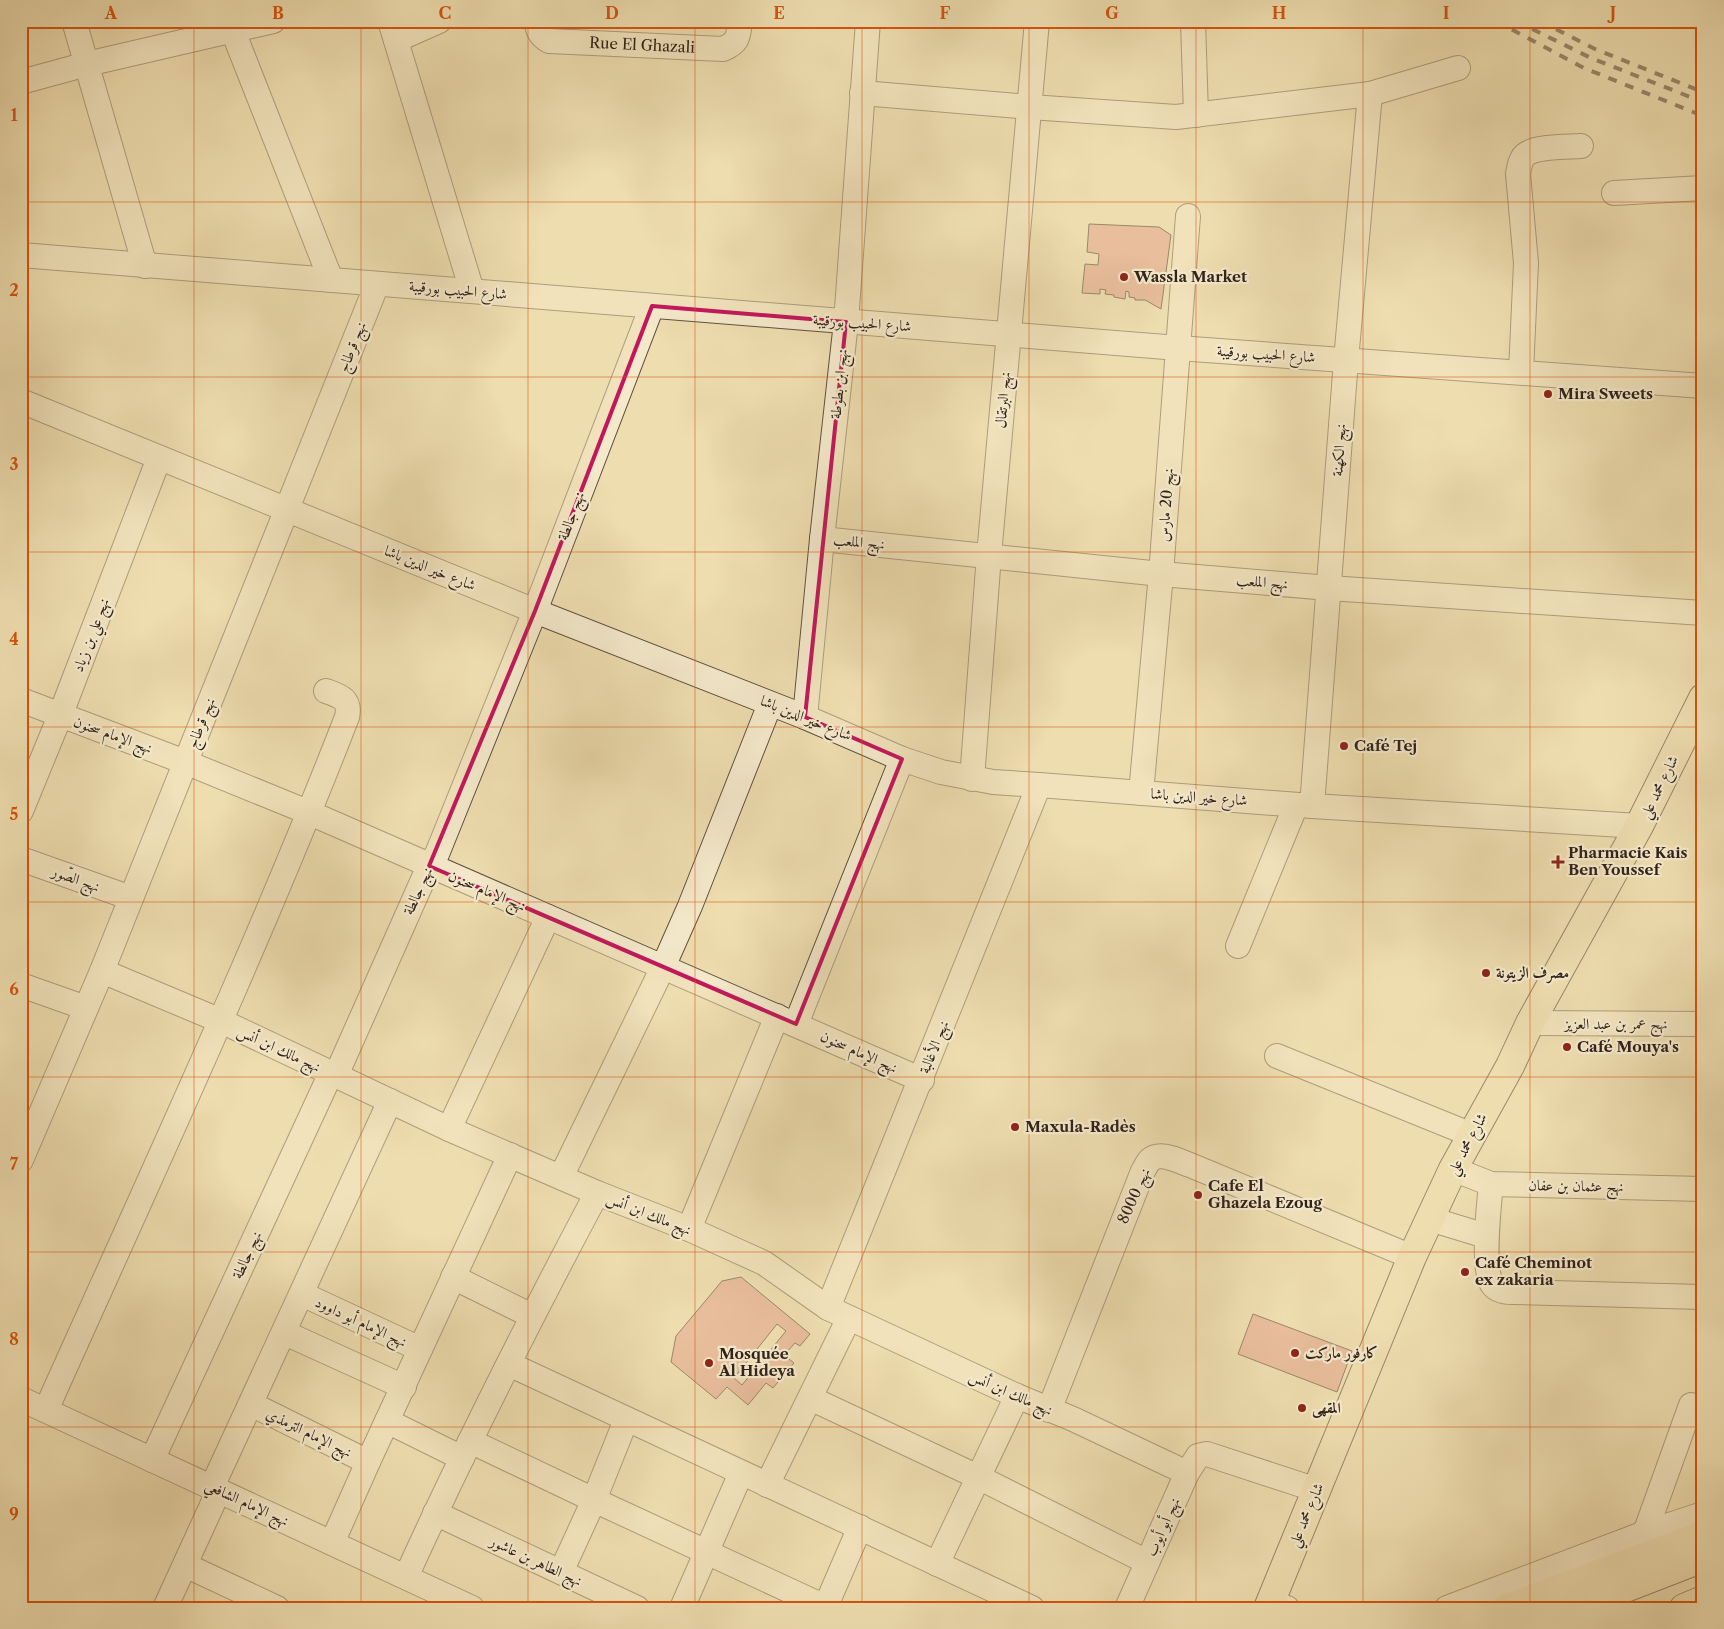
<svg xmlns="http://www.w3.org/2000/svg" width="1724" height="1629" viewBox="0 0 1724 1629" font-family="'Libre Caslon Text',Amiri,serif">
<rect width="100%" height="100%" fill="#eeddaf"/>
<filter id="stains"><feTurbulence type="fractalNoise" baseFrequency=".004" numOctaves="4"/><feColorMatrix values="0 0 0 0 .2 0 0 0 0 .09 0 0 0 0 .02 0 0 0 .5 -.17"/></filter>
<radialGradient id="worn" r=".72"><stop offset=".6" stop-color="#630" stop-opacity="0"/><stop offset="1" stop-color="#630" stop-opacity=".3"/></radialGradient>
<path fill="#e29a86" stroke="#31221a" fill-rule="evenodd" d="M1089,224L1159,227L1171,235L1161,309L1145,300H1135V298L1129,297V292L1126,291L1125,299L1114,297V295L1105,294L1106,290L1100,289V294L1082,293L1085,264L1098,265L1099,254L1087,252Z
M741,1277L810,1334L800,1346L795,1343L784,1355L794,1363L773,1388L766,1383L748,1405L727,1387L716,1399L671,1362L676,1336L722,1281ZM777,1324L786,1331L742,1385L734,1378Z
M1253,1314L1352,1351L1337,1392L1238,1354Z"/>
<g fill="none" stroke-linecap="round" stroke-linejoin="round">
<g stroke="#60513f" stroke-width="26">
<g id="minor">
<path d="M74,21L145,266"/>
<path d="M229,21L331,280"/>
<path d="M390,21L472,291"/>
<path id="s1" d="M536,21C538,31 540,36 549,41L723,49C739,42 738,37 740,21"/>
<path d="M1193,21L1196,115"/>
<path d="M396,40L439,21"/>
<path d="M21,82L87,64L273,21"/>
<path d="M862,93L1030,107L1176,117L1370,94L1458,68"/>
<path d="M1614,193L1703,188"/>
<path d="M21,255L1178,348L1703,386"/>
<path d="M1521,372L1526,263L1518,174C1519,168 1520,160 1525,155C1535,146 1568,147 1581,146"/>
<path d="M21,401L535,611L805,717L902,759L941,772L993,782L1039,785L1312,806L1639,826"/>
<path d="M822,539L1161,574L1329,588L1703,613"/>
<path d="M21,700L185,762L310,813L922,1080"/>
<path d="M805,717L822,539L846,322L868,21"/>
<path d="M972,779L989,555L1037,21"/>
<path d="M1141,793L1161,574L1188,216"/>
<path d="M1312,806L1346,360L1370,94"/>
<path d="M21,811L60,716L159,458"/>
<path d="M21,859L131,898"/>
<path d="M1238,946L1296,805"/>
<path d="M102,971L221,1021L449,1129L597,1193L689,1229L764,1263L828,1308L1017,1396L1073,1419L1187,1473"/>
<path d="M21,985L86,1008"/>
<path d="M1530,1023L1703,1024"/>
<path d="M796,1024L902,759"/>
<path d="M1277,1056L1472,1135"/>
<path d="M449,1129L548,917"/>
<path d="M21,1160L102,971L377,284"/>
<path d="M1453,1169L1491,1184L1703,1189"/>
<path d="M561,1177L663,967L690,906L770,704"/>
<path d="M1491,1184C1489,1203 1482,1269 1492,1284C1496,1290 1505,1292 1513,1292L1703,1297"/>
<path d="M1430,1219L1486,1236"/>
<path d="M689,1229L777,1016"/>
<path d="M453,1277L532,1316"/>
<path d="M302,1294L420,1349"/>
<path d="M828,1308L1039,785"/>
<path d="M285,1333L404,1387"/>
<path d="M509,1364L1032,1608"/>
<path d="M810,1398L978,1477L1147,1562"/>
<path d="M21,1399L472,1608"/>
<path d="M251,1404L368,1462"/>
<path d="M46,1410C149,1180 256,951 347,717C351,699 340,696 326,691"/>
<path d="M1049,1410L1143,1171C1145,1168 1147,1163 1150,1160C1160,1151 1179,1161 1190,1165L1412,1257"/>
<path d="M387,1421L462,1458"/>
<path d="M470,1441L594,1500L825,1607"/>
<path d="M152,1460L331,1073L338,1071L429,866L437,854L535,611L652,306"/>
<path d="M767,1485L849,1318"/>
<path d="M212,1487L390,1101"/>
<path d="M435,1513L637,1608"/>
<path d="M1645,1533L1691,1405"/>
<path d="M332,1543L368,1462L510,1155"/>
<path d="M937,1564L1017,1396"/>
<path d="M185,1565L277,1608"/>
<path d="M561,1572L594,1500L626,1420"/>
<path d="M406,1577C465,1447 530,1319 597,1193"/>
<path d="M1270,1601L1287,1608"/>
<path d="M165,1608L219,1490"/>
<path d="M682,1608L741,1473"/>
<path d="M825,1608L860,1527"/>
<path d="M1127,1608L1187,1473L1198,1456L1207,1454L1317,1490"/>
<path d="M1447,1608L1645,1533L1703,1514"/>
</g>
</g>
<g stroke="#31221a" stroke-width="30">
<path id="major" d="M1268,1608L1412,1257L1453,1169L1510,1066L1530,1023L1639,826L1703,698"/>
</g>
<g stroke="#31221a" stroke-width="30">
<path id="highway" d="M1507,1608L1703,1535
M1574,1608L1703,1558
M1684,1608L1703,1600"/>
</g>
<use href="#minor" stroke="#f4e9cb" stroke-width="24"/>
<use href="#major" stroke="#eeddaf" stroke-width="28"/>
<use href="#highway" stroke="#eeddaf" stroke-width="28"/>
<path stroke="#31221a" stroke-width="4" stroke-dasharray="9 9" stroke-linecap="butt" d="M1496,21L1584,68L1703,116
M1516,21L1591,58L1703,102
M1540,21L1595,49L1703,92"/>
</g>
<path d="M0 0H1724V1629H0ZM652,306L846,322L805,717L902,759L796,1024L429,866L535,611Z" fill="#eeddaf" fill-opacity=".55" fill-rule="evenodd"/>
<path fill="none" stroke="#c2185b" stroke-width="4" stroke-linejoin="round" d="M652,306L846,322L805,717L902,759L796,1024L429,866L535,611Z"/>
<path fill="none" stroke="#d6540d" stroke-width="1" stroke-opacity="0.55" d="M194,21V1608M361,21V1608M528,21V1608M695,21V1608M862,21V1608M1029,21V1608M1196,21V1608M1363,21V1608M1530,21V1608M21,202H1703M21,377H1703M21,552H1703M21,727H1703M21,902H1703M21,1077H1703M21,1252H1703M21,1427H1703"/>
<g fill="#8f2418" stroke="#f4e9cb" stroke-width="2">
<circle cx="1124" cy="277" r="5"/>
<circle cx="1548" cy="394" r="5"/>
<circle cx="1344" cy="746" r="5"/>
<path d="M1555.5 854.5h5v5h5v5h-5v5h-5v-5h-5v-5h5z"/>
<circle cx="1486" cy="973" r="5"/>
<circle cx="1567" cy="1047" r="5"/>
<circle cx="1015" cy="1127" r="5"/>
<circle cx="1198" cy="1195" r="5"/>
<circle cx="1465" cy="1272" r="5"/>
<circle cx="1295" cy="1353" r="5"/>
<circle cx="709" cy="1363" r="5"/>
<circle cx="1302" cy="1408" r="5"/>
</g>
<g text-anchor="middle" stroke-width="4.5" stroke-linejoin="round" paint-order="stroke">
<g font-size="15" fill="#31221a" stroke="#f4e9cb">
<text dy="5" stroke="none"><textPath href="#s1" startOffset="118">Rue El Ghazali</textPath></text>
<text transform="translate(458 290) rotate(5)" y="5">شارع الحبيب بورقيبة</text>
<text transform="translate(862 323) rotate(4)" y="5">شارع الحبيب بورقيبة</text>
<text transform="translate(352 347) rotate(-68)" y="5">نهج قرطاج</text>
<text transform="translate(1266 354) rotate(4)" y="5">شارع الحبيب بورقيبة</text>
<text transform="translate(839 384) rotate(-84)" y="5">نهج ابن بطوطة</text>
<text transform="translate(1003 400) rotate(-85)" y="5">نهج البرتقال</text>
<text transform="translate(1339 450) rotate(-86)" y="5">نهج الكهنة</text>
<text transform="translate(1166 505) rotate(-86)" y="5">نهج 20 مارس</text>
<text transform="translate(571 516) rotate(-69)" y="5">نهج جالطة</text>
<text transform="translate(859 542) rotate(6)" y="5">نهج الملعب</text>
<text transform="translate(430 568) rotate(22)" y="5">شارع خير الدين باشا</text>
<text transform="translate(1262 582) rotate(5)" y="5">نهج الملعب</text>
<text transform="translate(91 635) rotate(-69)" y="5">نهج علي بن زياد</text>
<text transform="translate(806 718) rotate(22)" y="5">شارع خير الدين باشا</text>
<text transform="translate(201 723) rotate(-68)" y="5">نهج قرطاج</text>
<text transform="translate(113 735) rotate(20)" y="5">نهج الإمام سحنون</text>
<text transform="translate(1659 787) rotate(-64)" y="5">شارع محمد علي</text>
<text transform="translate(1199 797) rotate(4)" y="5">شارع خير الدين باشا</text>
<text transform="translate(76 879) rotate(20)" y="5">نهج الصّور</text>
<text transform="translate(418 891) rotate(-65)" y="5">نهج جالطة</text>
<text transform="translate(487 891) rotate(23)" y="5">نهج الإمام سحنون</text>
<text x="1616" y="1029">نهج عمر بن عبد العزيز</text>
<text transform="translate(934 1047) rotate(-68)" y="5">نهج الأغالبة</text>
<text transform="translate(279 1049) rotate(25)" y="5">نهج مالك ابن أنس</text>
<text transform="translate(859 1052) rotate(24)" y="5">نهج الإمام سحنون</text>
<text transform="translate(1467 1144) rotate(-62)" y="5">شارع محمد علي</text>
<text transform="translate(1576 1186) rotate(1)" y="5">نهج عثمان بن عفان</text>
<text transform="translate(1134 1196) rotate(-66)" y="5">نهج 8000</text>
<text transform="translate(649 1214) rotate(22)" y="5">نهج مالك ابن أنس</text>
<text transform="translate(247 1255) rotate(-65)" y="5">نهج جالطة</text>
<text transform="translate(361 1322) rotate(25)" y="5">نهج الإمام أبو داوود</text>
<text transform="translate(1011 1393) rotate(24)" y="5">نهج مالك ابن أنس</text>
<text transform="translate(309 1433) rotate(26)" y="5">نهج الإمام الترمذي</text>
<text transform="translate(247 1503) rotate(25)" y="5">نهج الإمام الشافعي</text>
<text transform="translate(1306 1515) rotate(-67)" y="5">شارع محمد علي</text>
<text transform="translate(1163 1527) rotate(-66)" y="5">نهج أبو أيوب</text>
<text transform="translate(536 1561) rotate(25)" y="5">نهج الطاهر بن عاشور</text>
</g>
<g font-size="15" font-weight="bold" fill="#31221a" stroke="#f4e9cb" text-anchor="start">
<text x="1134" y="282">Wassla Market</text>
<text x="1558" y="399">Mira Sweets</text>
<text x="1354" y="751">Café Tej</text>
<text x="1568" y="858">Pharmacie Kais<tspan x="1568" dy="17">Ben Youssef</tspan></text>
<text x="1496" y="978">مصرف الزيتونة</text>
<text x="1577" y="1052">Café Mouya's</text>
<text x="1025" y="1132">Maxula-Radès</text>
<text x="1208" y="1191">Cafe El<tspan x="1208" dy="17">Ghazela Ezoug</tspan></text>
<text x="1475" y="1268">Café Cheminot<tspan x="1475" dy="17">ex zakaria</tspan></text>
<text x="1305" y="1358">كارفور ماركت</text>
<text x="719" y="1359">Mosquée<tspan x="719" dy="17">Al Hideya</tspan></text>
<text x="1312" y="1413">المقهى</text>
</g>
</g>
<rect width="1724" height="1629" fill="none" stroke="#eeddaf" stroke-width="55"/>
<rect x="28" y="28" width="1668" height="1574" fill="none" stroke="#d6540d" stroke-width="2"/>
<g font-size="16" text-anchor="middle" font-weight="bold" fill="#d6540d">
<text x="111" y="19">A</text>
<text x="278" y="19">B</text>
<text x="445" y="19">C</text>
<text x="612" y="19">D</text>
<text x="779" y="19">E</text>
<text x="945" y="19">F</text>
<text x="1112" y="19">G</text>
<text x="1279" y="19">H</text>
<text x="1446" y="19">I</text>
<text x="1613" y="19">J</text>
<text x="14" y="121">1</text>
<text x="14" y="296">2</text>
<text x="14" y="470">3</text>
<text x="14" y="645">4</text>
<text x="14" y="820">5</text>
<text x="14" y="995">6</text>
<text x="14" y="1170">7</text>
<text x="14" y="1345">8</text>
<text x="14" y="1520">9</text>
</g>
<rect width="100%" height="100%" filter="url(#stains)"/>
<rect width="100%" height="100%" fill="url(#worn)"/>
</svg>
